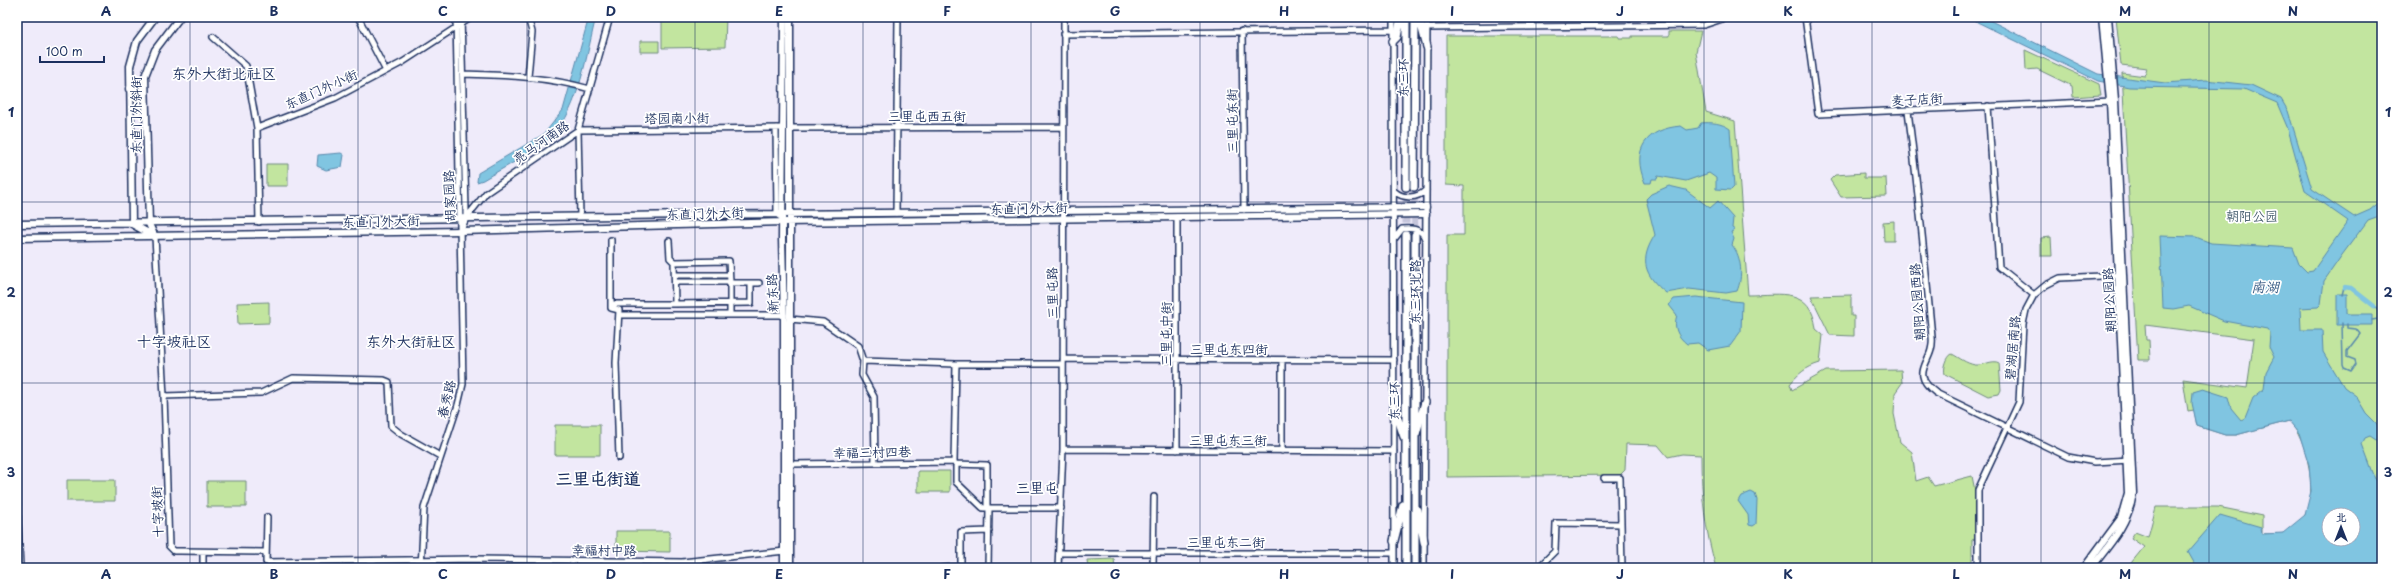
<svg xmlns="http://www.w3.org/2000/svg" width="2399" height="585" viewBox="0 0 2399 585" font-family="'Playpen Sans','LXGW WenKai TC',sans-serif">
<rect width="100%" height="100%" fill="#efebfa"/>
<filter id="ink" filterUnits="userSpaceOnUse"><feTurbulence type="fractalNoise" baseFrequency=".025" numOctaves="2"/><feDisplacementMap in="SourceGraphic" scale="8" xChannelSelector="R" yChannelSelector="G"/><feConvolveMatrix kernelMatrix="1 2 1 2 8 2 1 2 1" color-interpolation-filters="sRGB"/></filter>
<g filter="url(#ink)">
<path fill="#c2e59f" stroke="#6e8a7e" fill-rule="evenodd" d="M662,17H726L725,47L662,48Z
M2116,17H2382V568H2127L2144,547L2131,538L2135,532L2148,537L2156,507H2218L2262,516V534C2268,533 2278,535 2284,533C2289,530 2302,520 2305,515C2318,495 2307,436 2289,421L2236,435H2225L2197,426L2194,410L2188,411L2183,379L2247,388L2254,339L2145,325L2146,340H2149L2150,360H2138L2122,73L2145,76L2147,68L2121,65ZM2329,515H2353V539H2329Z
M1669,31H1701L1696,52L1706,112L1735,121L1748,295C1781,295 1811,286 1816,329L1823,335L1820,363C1806,367 1798,374 1790,384L1792,390L1826,371L1901,370L1902,383L1895,393L1894,414L1900,442L1912,452L1916,481L1928,477L1934,486L1972,476L1975,491L1977,538L1972,540V568H1716C1705,529 1701,496 1701,455L1682,454L1668,457L1658,445L1626,444L1625,470L1620,475L1447,477V235H1464V186L1446,185V36H1619V38H1632V36H1669Z
M640,41H659V52H640Z
M2025,50L2099,84L2101,95L2073,97L2072,86L2037,69L2026,70Z
M266,164H288V186H266Z
M1864,173V178H1886L1887,196L1841,197L1830,180L1835,175Z
M1894,221V241H1884L1883,222Z
M2051,237L2052,256H2041V238Z
M1851,295V316H1854V336L1830,335L1811,296Z
M269,302V323L238,324L237,303Z
M1952,354C1960,358 1965,363 1975,365C1983,366 1993,359 1999,363L2001,390L1999,394L1988,396L1945,374C1943,369 1947,356 1952,354Z
M555,425H600V455H555Z
M918,471H950V492H918Z
M67,480H115V501H67Z
M207,481H246V507H207Z
M616,531H670V552L616,551Z
M1114,559L1115,568H1088L1087,560Z"/>
<path fill="#80c5e1" stroke="#5889ad" fill-rule="evenodd" d="M589,17H596C587,52 579,109 553,135C534,153 506,166 483,180L477,182L478,173L544,134L563,110Z
M1967,17H1983L2098,74L2165,83L2206,80L2251,85L2281,99L2288,111L2312,189L2354,217L2370,210L2382,200V215L2368,220L2342,255L2324,281L2321,304L2318,307L2300,308L2301,330H2322L2323,352L2344,387L2356,396L2366,413L2377,424L2382,434V444L2370,436L2365,438L2362,444L2375,479L2382,483V568H2197L2188,552L2220,515L2261,527L2262,534L2283,533L2305,515L2311,491L2309,465L2299,433L2289,421L2236,435H2225L2197,426L2192,403L2193,392L2203,389L2228,397L2231,408L2241,420L2245,418L2253,398L2264,389L2266,372L2274,357L2269,347L2270,333L2267,329L2224,321L2189,306L2173,309L2163,308L2160,236L2196,237L2211,243L2293,248L2299,264L2307,272L2313,271L2348,221L2305,191L2288,129L2277,103L2244,89L2129,87L2098,81ZM2329,515H2353V539H2329Z
M1701,123C1711,122 1722,123 1730,129L1734,187L1731,190L1716,189V178L1709,173L1686,181L1658,176L1657,179H1652L1651,183H1645C1631,149 1646,129 1681,126L1687,130L1698,128Z
M341,153L344,155L342,167L326,170L317,166L318,155Z
M1669,186L1686,190L1710,208L1718,201L1733,218L1732,228L1735,230L1731,232L1734,239L1732,245C1742,257 1743,277 1737,291L1726,293L1689,289L1666,293C1644,275 1639,260 1655,235L1646,199L1651,194Z
M2337,294H2347V314H2372V325H2337Z
M1696,297L1742,302L1741,331L1730,346L1708,350L1698,343L1687,344C1677,336 1673,327 1677,315L1669,305L1674,299Z
M1751,492L1755,494L1757,500L1756,524L1753,526L1749,525L1748,515L1738,501L1741,496Z"/>
<g fill="none" stroke-linecap="round" stroke-linejoin="round">
<path stroke="#5889ad" stroke-width="1.5" d="M2342,295L2344,287
M2372,320L2378,319L2381,314L2374,306
M2342,323L2343,365L2344,368L2351,371L2356,364L2355,360L2347,357V351L2360,334L2356,329L2347,328V324"/>
<path stroke="#80c5e1" stroke-width="4.5" d="M2344,287L2351,288L2374,306"/>
<path stroke="#c5c5db" stroke-width="7" stroke-dasharray="7 3.5" stroke-linecap="butt" d="M1414,187L1415,235
M1406,234V187"/>
<g stroke="#1b2f5e" stroke-width="8">
<path id="minor" d="M358,17L386,71
M461,17L466,210V218L462,228
M528,17L532,32L528,77
M1393,17L1394,568
M1805,17L1818,114L2112,101
M1427,28L1704,25L1728,17
M1242,31L1244,210
M1063,34L1393,30
M213,37L246,66L257,128
M463,74C506,75 548,77 590,89
M1988,106L1999,267L2034,295
M1908,111C1918,186 1925,262 1932,337C1935,363 1907,371 1936,393L2068,457L2095,462L2130,460
M776,128L777,214L779,216
M790,128L1063,127
M1394,191C1403,199 1417,199 1426,190
M896,213L898,17
M580,216L578,130L783,128
M1177,217V450
M466,218L486,193L578,130L610,17
M259,222L257,128L335,98L403,62L472,17
M155,237L164,396L169,546L174,551H180L265,552
M1395,238L1402,229C1411,228 1422,228 1425,239
M611,240V308L619,310L616,363L619,458
M669,241L670,258L674,262
M675,275H729
M675,282H730
M611,304H675
M730,312C730,303 730,293 730,283V282L729,261L674,262L675,304L751,303V283H730H759
M619,315H784
M790,319L823,322L858,346L863,361L956,364H1063
M1063,359L1394,360
M863,361L862,375L874,397L875,463
M956,364L954,462L956,464L987,465V508H1061
M164,396L261,393L293,378L384,380L389,382L391,426L401,434L440,456
M1063,449L1394,451
M1282,451V360
M790,464L954,462
M956,464V482L983,508H987
M1604,478H1620L1622,568
M17,501L20,568
M267,517L266,562L475,559L682,562L785,551
M203,552V568
M1059,553H1394
M572,560V568
M421,568L424,508L458,405L463,384L456,17
M944,568L961,567V532L989,531
M988,568L989,508
M1058,568L1063,449L1064,17
M1153,568L1154,497
M1424,568L1427,17
M1538,568L1555,551L1556,523L1621,524
M1978,568V490L2019,402L2023,324L2026,310L2034,295L2046,285L2060,278L2121,275"/>
</g>
<g stroke="#1b2f5e" stroke-width="9">
<path id="major" d="M784,17L782,238L784,321V568
M790,17V568
M129,89H145
M17,224C487,220 956,209 1426,207
M132,224L130,66L137,41L155,17
M132,224L154,236
M155,237L149,224L145,76L155,50L180,17
M17,238L461,231L783,222L1426,214
M2084,568L2121,518L2128,493L2110,101L2102,17
M2091,568C2109,545 2129,524 2133,493L2115,100L2108,17"/>
</g>
<g stroke="#1b2f5e" stroke-width="10">
<path id="highway" d="M1419,17L1427,47
M1393,41L1397,37L1401,17
M1406,187V17
M1414,187L1415,17
M1394,407L1404,437
M1416,434L1425,402
M1418,510L1424,542
M1394,541L1403,505
M1406,568V235
M1415,568V235"/>
</g>
<use href="#minor" stroke="#fff" stroke-width="5"/>
<use href="#major" stroke="#fff" stroke-width="6"/>
<use href="#highway" stroke="#fff" stroke-width="7"/>
</g>
</g>
<path fill="none" stroke="#1b2f5e" stroke-width="1" stroke-opacity="0.55" d="M190,17V568M358,17V568M527,17V568M695,17V568M863,17V568M1031,17V568M1200,17V568M1368,17V568M1536,17V568M1704,17V568M1872,17V568M2041,17V568M2209,17V568M17,202H2382M17,383H2382"/>
<g text-anchor="middle" stroke-width="3.5" stroke-linejoin="round" paint-order="stroke">
<g font-size="13" fill="#1b2f5e" stroke="#fff">
<text transform="translate(1403 78) rotate(-90)" y="5">东三环</text>
<text transform="translate(321 89) rotate(-24)" y="5">东直门外小街</text>
<text transform="translate(1917 99) rotate(-3)" y="5">麦子店街</text>
<text transform="translate(136 115) rotate(-90)" y="5">东直门外斜街</text>
<text x="927" y="121">三里屯西五街</text>
<text transform="translate(677 118) rotate(-1)" y="5">塔园南小街</text>
<text transform="translate(1232 121) rotate(-91)" y="5">三里屯东街</text>
<text transform="translate(541 142) rotate(-35)" y="5">亮马河南路</text>
<text transform="translate(449 196) rotate(-92)" y="5">胡家园路</text>
<text transform="translate(1029 208) rotate(-1)" y="5">东直门外大街</text>
<text transform="translate(705 213) rotate(-2)" y="5">东直门外大街</text>
<text transform="translate(381 221) rotate(-1)" y="5">东直门外大街</text>
<text transform="translate(1415 292) rotate(-90)" y="5">东三环北路</text>
<text transform="translate(772 293) rotate(-92)" y="5">新东路</text>
<text transform="translate(1052 293) rotate(-91)" y="5">三里屯路</text>
<text transform="translate(2109 300) rotate(-93)" y="5">朝阳公园路</text>
<text transform="translate(1917 302) rotate(-94)" y="5">朝阳公园西路</text>
<text transform="translate(1166 334) rotate(-90)" y="5">三里屯中街</text>
<text transform="translate(2012 348) rotate(-85)" y="5">碧湖居南路</text>
<text x="1229" y="354">三里屯东四街</text>
<text transform="translate(446 399) rotate(-76)" y="5">春秀路</text>
<text transform="translate(1394 401) rotate(-90)" y="5">东三环</text>
<text x="1228" y="445">三里屯东三街</text>
<text transform="translate(872 452) rotate(-1)" y="5">幸福三村四巷</text>
<text transform="translate(157 512) rotate(-92)" y="5">十字坡街</text>
<text x="1226" y="547">三里屯东二街</text>
<text transform="translate(604 550) rotate(1)" y="5">幸福村中路</text>
</g>
<g font-size="13" fill="#455c6e" stroke="#fff">
<text x="2252" y="221">朝阳公园</text>
</g>
<g font-size="14" font-style="italic" fill="#395c85" stroke="#fff">
<text x="2265" y="292">南湖</text>
</g>
<g font-size="14" fill="#1b2f5e" stroke="#fff">
<text x="1037" y="493">三里屯</text>
</g>
<g font-size="15" fill="#1b2f5e" stroke="#fff">
<text x="224" y="79">东外大街北社区</text>
<text x="174" y="347">十字坡社区</text>
<text x="411" y="347">东外大街社区</text>
</g>
<g font-size="17" font-weight="bold" fill="#1b2f5e" stroke="#fff">
<text x="598" y="485">三里屯街道</text>
</g>
</g>
<rect width="2399" height="585" fill="none" stroke="#fff" stroke-width="44"/>
<g transform="translate(2341 527)"><circle r="19" fill="#ffffff" stroke="#a4acbf"/>
<path d="M0-3L7 15L0 10L-7 15Z" fill="#1b2f5e"/>
<text y="-6" font-size="11" font-weight="bold" text-anchor="middle" fill="#1b2f5e">北</text>
</g>
<path d="M40 56v6h64v-6" fill="none" stroke="#1b2f5e" stroke-width="2"/>
<text x="46" y="56" font-size="12" fill="#1b2f5e" stroke="#ffffff" stroke-width="3" paint-order="stroke">100 m</text>
<rect x="22" y="22" width="2355" height="541" fill="none" stroke="#1b2f5e" stroke-width="1.5"/>
<g font-size="13" text-anchor="middle" font-weight="bold" fill="#1b2f5e">
<text x="106" y="16">A</text>
<text x="274" y="16">B</text>
<text x="443" y="16">C</text>
<text x="611" y="16">D</text>
<text x="779" y="16">E</text>
<text x="947" y="16">F</text>
<text x="1115" y="16">G</text>
<text x="1284" y="16">H</text>
<text x="1452" y="16">I</text>
<text x="1620" y="16">J</text>
<text x="1788" y="16">K</text>
<text x="1956" y="16">L</text>
<text x="2125" y="16">M</text>
<text x="2293" y="16">N</text>
<text x="11" y="117">1</text>
<text x="2388" y="117">1</text>
<text x="11" y="297">2</text>
<text x="2388" y="297">2</text>
<text x="11" y="477">3</text>
<text x="2388" y="477">3</text>
<text x="106" y="579">A</text>
<text x="274" y="579">B</text>
<text x="443" y="579">C</text>
<text x="611" y="579">D</text>
<text x="779" y="579">E</text>
<text x="947" y="579">F</text>
<text x="1115" y="579">G</text>
<text x="1284" y="579">H</text>
<text x="1452" y="579">I</text>
<text x="1620" y="579">J</text>
<text x="1788" y="579">K</text>
<text x="1956" y="579">L</text>
<text x="2125" y="579">M</text>
<text x="2293" y="579">N</text>
</g>
</svg>
